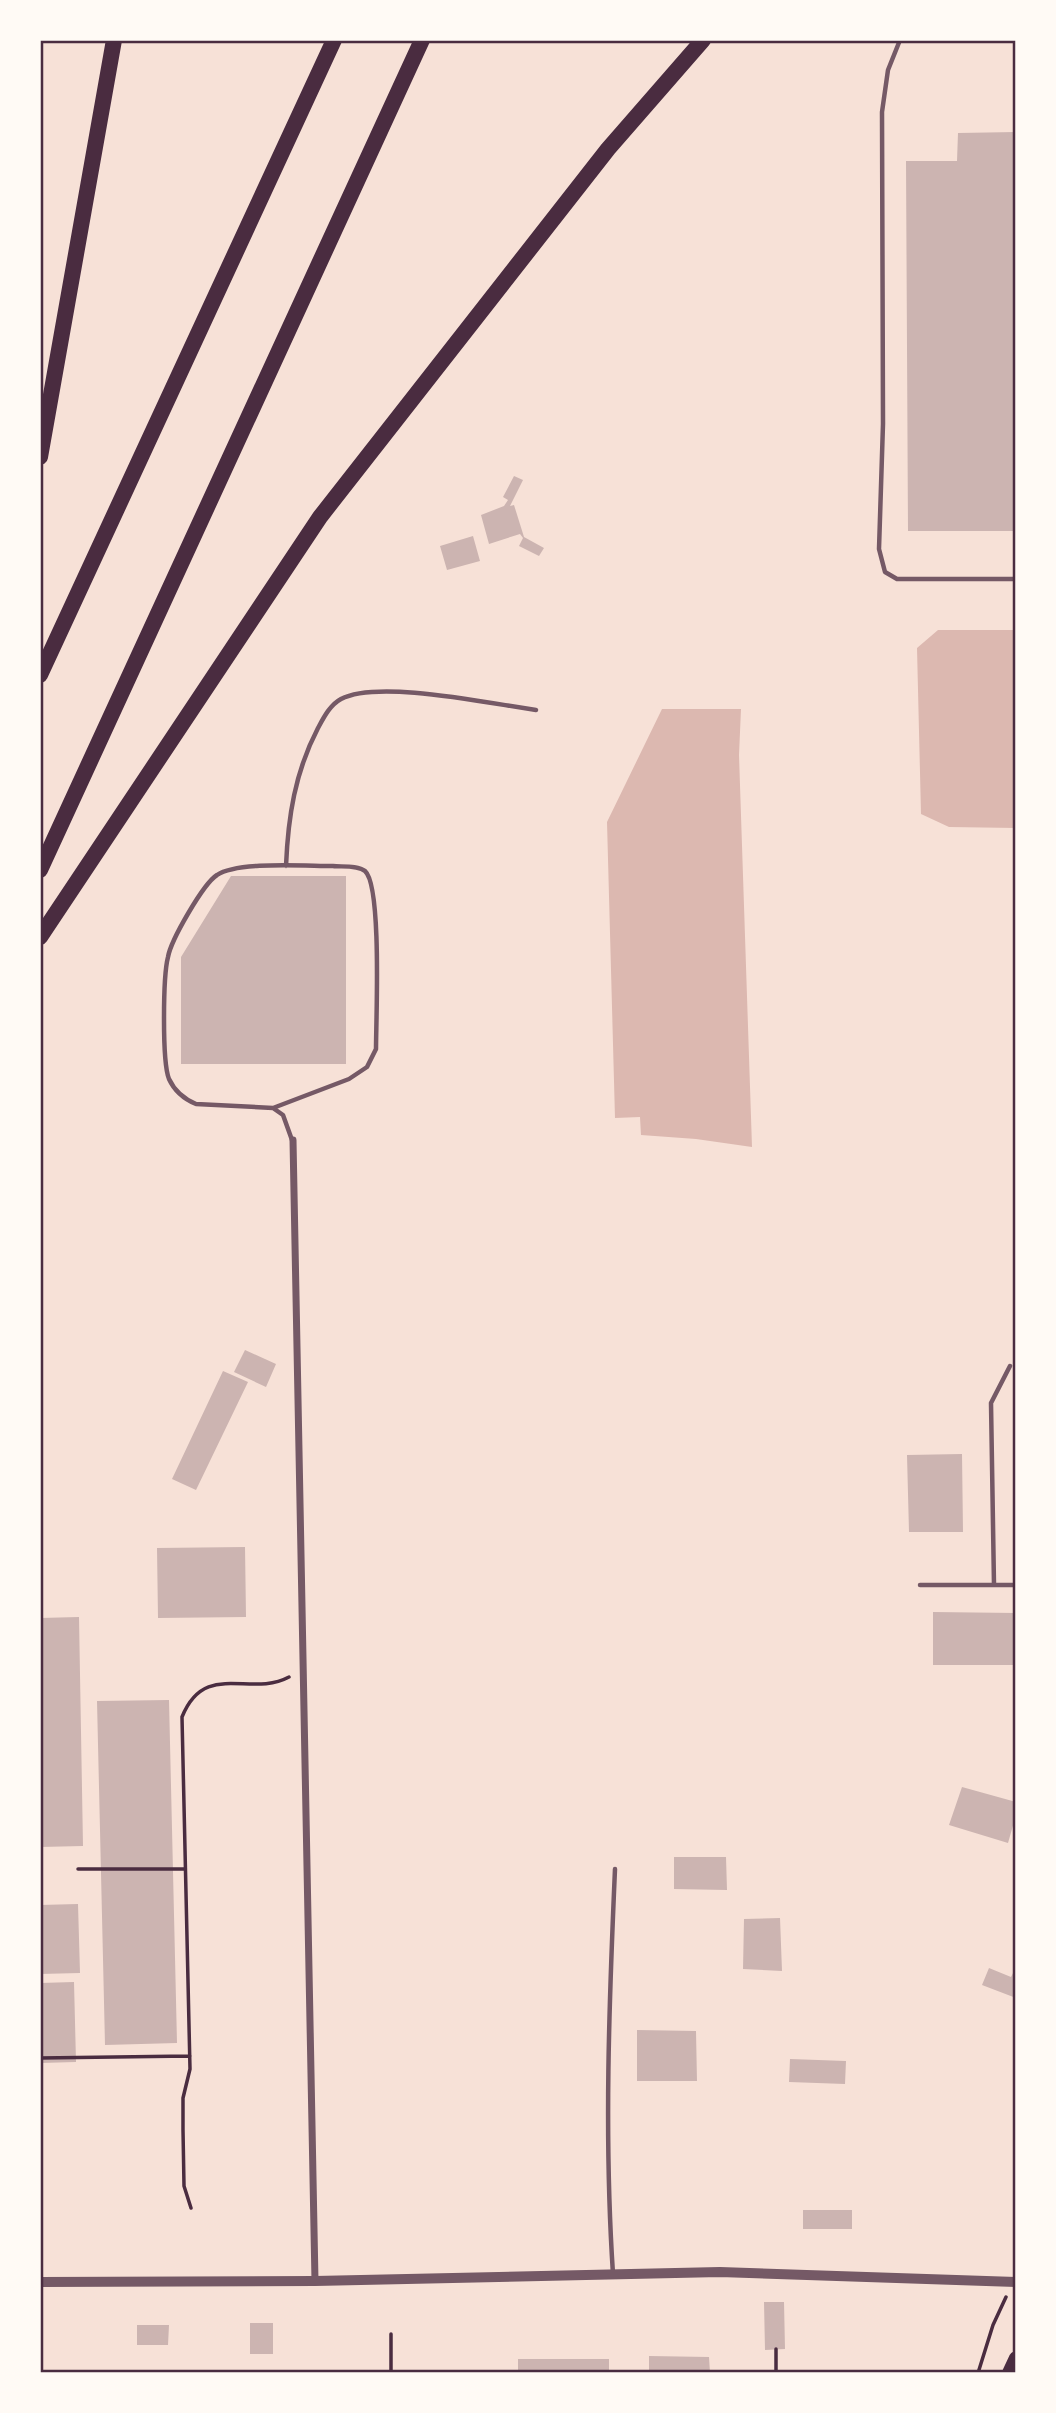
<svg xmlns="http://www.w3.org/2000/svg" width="1056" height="2413" viewBox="0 0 1056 2413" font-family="'Asap Condensed',sans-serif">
<rect width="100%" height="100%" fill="#f7e1d7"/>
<path fill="#dcb8b0" d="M938,630H1016V828L949,827L921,814L917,648Z
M662,709H741L739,755L752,1147L696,1139L641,1135L640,1117L615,1118L607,822Z"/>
<path fill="#ccb4b1" d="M1016,132V531H908L906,161H957L958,133Z
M514,476L523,480L510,506L514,505L524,537L544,548L539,556L519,546L523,538L520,534L489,544L481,515L504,506L508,500L503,497Z
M473,536L480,561L447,570L440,546Z
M231,876H346V1064H181V957Z
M245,1350L276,1364L266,1387L234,1372Z
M223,1371L248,1382L196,1490L172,1479Z
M962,1454L963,1532H909L907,1455Z
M245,1547L246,1617L158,1618L157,1548Z
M933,1612L1016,1613V1665H933Z
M79,1617L83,1846L40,1847V1618Z
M169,1700L177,2043L105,2045L97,1701Z
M962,1787L1016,1802V1815L1008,1843L949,1825Z
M674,1857H726L727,1890L674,1889Z
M78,1904L80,1973L40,1974V1905Z
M780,1918L782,1971L743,1969L744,1919Z
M1016,1967V1998L982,1985L989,1968L1011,1977Z
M74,1982L76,2062L40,2063V1983Z
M637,2030L696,2031L697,2081H637Z
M790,2059L846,2061L845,2084L789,2082Z
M803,2210H852V2229H803Z
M764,2302H784L785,2349L765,2350Z
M250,2323H273V2354H250Z
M137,2325H169L168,2345H137Z
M649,2356L709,2357L710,2373H649Z
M518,2359H609V2373H518Z"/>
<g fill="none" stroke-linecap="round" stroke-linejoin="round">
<path stroke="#4a2c40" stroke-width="3.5" d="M78,1869H185
M40,2058L190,2056
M191,2208L184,2186L183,2130V2098L190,2069L182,1717C205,1660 250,1698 289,1677
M391,2334V2373
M776,2349V2373
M978,2373L993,2325L1006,2297"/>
<path stroke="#755966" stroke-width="4.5" d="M900,40L888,70L882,112L883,424L879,549L885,572L897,579H1016
M286,866C288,817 295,772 318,728C324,717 330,705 341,699C378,679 492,704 536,710
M333,866C341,867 358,865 365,871C382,886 376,1020 376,1049L367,1067L349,1079L273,1108L196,1104C184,1099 175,1092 169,1079C162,1062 163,976 168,957C171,940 203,884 217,875C237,861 305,866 333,866Z
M273,1108L283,1115L292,1140
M920,1585H1016
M994,1585L991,1403L1010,1366
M613,2274C604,2139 609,2004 615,1869"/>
<path stroke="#755966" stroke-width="7" d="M293,1140L315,2281"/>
<path stroke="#755966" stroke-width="10" d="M40,2282L315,2281L720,2272L1016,2282"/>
<path stroke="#4a2c40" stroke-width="14" d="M1009,2373L1016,2358"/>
<path stroke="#4a2c40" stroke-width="16" d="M40,457L114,40
M40,675L334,40
M40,870L422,40
M40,937L320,517L608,149L703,40"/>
</g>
<rect width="1056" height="2413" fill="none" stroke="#fffaf5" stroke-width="84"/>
<rect x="42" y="42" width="972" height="2329" fill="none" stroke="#4a2c40" stroke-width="2.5"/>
</svg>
